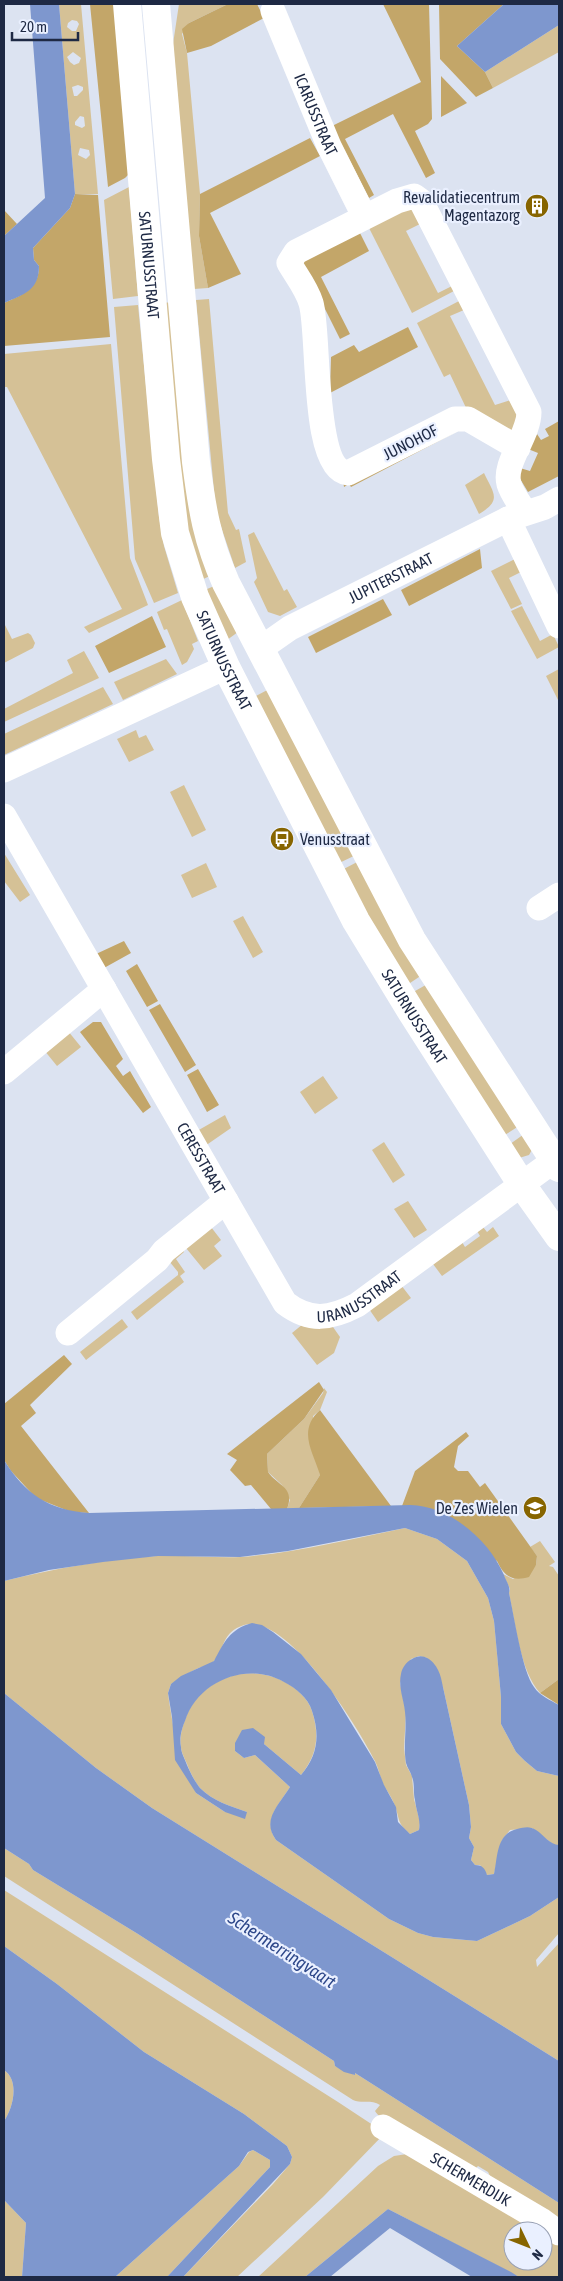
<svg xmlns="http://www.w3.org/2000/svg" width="563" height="2281" viewBox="0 0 563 2281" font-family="'Asap Condensed',sans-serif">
<rect width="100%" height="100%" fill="#dce3f1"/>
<path fill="#d5c196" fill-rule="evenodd" d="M59,4H81L98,194H75ZM72,20L77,21L79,24L76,31H72L67,27L68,23ZM73,52L81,58L79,63L74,65L70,62L67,57ZM78,85L83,87V90L77,96H74L72,87ZM80,116L84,117L85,126L82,128L75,125V122ZM80,148L89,150L90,155L86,159L78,155Z
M179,4H228L189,23L182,34L187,53L200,194L199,236L208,288L194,289L173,44Z
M559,25V52L493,88L485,72Z
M129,187L138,296L113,299L104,200Z
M413,208L420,224L406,231L438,293L452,286L454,291L412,313L367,224Z
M209,299L228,513L236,530L239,529L246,562L235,568L216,512L196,300Z
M459,301L464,310L450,316L495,405L511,400L518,418L514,433L468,412L450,374L444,377L417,323Z
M175,302L214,574L197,582L190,558L161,303Z
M138,305L159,517L164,546L178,593L154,603L135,559L114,307Z
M111,344L130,558L148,605L89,633L84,627L122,609L7,387H4V354Z
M484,473C494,494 502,500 479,514L465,485Z
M254,532L284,591L287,589L297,607L280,616L268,612L254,582L257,578L248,535Z
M517,558L523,571L509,578L522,604L511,609L491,571Z
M219,584L238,632L227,640L200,592Z
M182,600L198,641L192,644L194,649L187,662L182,665L167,629L164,630L157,612Z
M522,606L540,641L553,634L559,647L537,659L511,611Z
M4,623L12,639L28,633L31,635L35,643L33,648L4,663Z
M84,651L99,678L4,722V709L73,673L67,660Z
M166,659L177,674L123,700L114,682Z
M559,669V702L546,676Z
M103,687L113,704L4,755V734Z
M273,687L358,854L335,865L250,699Z
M136,730L139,738L146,735L154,750L129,762L117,739Z
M184,785L206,830L192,837L170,792Z
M4,853L30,895L20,902L4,881Z
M361,860L425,973L404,987L338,872Z
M206,863L217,887L192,898L181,875Z
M243,916L263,952L253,958L233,921Z
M431,982L522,1124L500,1138L408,995Z
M68,1031L81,1047L57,1066L44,1050Z
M323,1076L338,1098L315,1114L300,1092Z
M225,1115L231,1128L205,1146L197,1131Z
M527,1132L533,1148L529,1155L519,1158L506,1147Z
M384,1142L405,1175L393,1183L372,1150Z
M408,1201L427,1230L414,1238L394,1209Z
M211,1227L221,1240L214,1246L222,1256L204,1270L186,1248Z
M483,1227L487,1232L493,1227L499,1236L442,1276L433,1264L462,1242L465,1247L480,1236L477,1231Z
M181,1248L184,1252L176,1259L185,1272L180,1276L184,1282L137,1320L131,1312L178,1275V1272L169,1261Z
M401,1285L411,1298L378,1322L369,1309Z
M122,1319L128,1327L86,1360L80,1352Z
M303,1324L333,1327L340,1337L334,1353L317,1365L292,1333Z
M324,1388L327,1392L320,1410L313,1416L320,1475L299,1508L287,1509L290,1500L282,1485L268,1472L267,1454L304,1419L323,1393Z
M405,1528L437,1539L467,1561L488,1598L494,1621L501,1697V1724L516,1752L525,1761L537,1771L559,1776V1845H554L532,1828L510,1830L502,1840L494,1874L487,1875L480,1865H475L471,1860L474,1847L469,1838L471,1827L469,1805L443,1687L427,1658L419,1656L411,1659L400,1683L406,1713L404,1748L406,1765L412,1776L414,1799L420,1822L419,1830L410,1834C397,1823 400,1820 395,1806C392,1798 388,1792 384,1786C380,1778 379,1769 375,1761C359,1728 287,1612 244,1625C222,1632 225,1648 214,1661C211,1666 205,1666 201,1667C190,1671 180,1679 171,1684L168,1693L169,1701L174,1731L196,1793L225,1812H247C230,1806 213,1801 200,1788C195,1782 190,1772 187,1764C185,1759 181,1752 181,1747C179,1738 182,1728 185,1720C198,1680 247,1661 285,1682C296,1688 308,1698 312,1711C320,1736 317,1755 301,1775L264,1744L235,1743V1751L244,1758L255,1755L290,1787C279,1805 262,1820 276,1840L389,1919L418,1933L433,1937L477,1941L530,1916L559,1897V1933L536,1960L537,1967L559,1943V2061L152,1808L96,1768L4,1693V1581C54,1569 105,1559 157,1556C185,1555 213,1558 241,1557C296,1553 351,1539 405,1528Z
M540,1541L555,1562L549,1566L553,1567L559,1576V1679L540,1693C520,1671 515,1622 509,1593L510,1589L503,1574L513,1579L536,1565L537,1556L530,1547Z
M4,1848L29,1864L33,1870L138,1934L334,2061L335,2066L355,2075V2073L559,2203V2228L495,2186L488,2172L478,2166L475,2169C453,2158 386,2129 375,2111L380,2105C371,2099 362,2104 353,2100L4,1876Z
M4,1890L338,2102L385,2133L323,2197L237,2277H183L273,2184L290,2164L292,2157L287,2146L244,2114L144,2052L57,1984L4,1946Z
M4,2070C20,2081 13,2108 4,2121Z
M253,2150L270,2160V2167L167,2277H115L239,2166L249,2152Z
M407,2154L559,2238V2277H519L388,2209L305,2277H258L378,2166L394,2156ZM513,2231H543V2261H513Z
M4,2200L26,2223L22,2277H4Z"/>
<path fill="#c3a669" d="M90,4H114L129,174L125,178L108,187Z
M228,4H257L264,18L211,46L187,53L182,29L189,23Z
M383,4H429L432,119L428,124L415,131L435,173L426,178L393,114L345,139L374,195L369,198L332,126L421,82Z
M439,4H504L457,46L485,72L493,88L476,97L440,59Z
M441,76L467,103L441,117Z
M310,138L320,156L210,213L241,274L208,288L199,236L200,194Z
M75,194L98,195L110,337L4,346V303C22,295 39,289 39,266L34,260L33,248L70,208Z
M4,210L17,224L4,236Z
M358,229L369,251L321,277L350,334L340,339L303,265L306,256Z
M408,327L418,347L330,393L331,357L354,345L359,352Z
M559,421V476L528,492L519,477L520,468L530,471L538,453L528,449L537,434L541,440L549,436L545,429Z
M456,432L351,487L349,484L344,487L343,481Z
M480,549L482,568L409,606L401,590Z
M383,599L392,615L316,653L308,637Z
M152,616L166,647L109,673L95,646Z
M124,941L131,953L104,968L96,954Z
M137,964L158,1001L147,1007L126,971Z
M160,1004L196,1065L185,1072L149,1010Z
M93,1022H101L123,1059L116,1066L123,1076L130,1071L151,1107L143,1113L80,1032Z
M198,1069L219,1105L207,1112L187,1075Z
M64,1355L72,1364L30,1405L36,1413L21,1426L89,1513L71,1512L36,1498L11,1471L4,1460V1404Z
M319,1382L324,1390L304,1419L267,1454L268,1472C279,1487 295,1487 287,1509H271L251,1485L245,1486L230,1470L237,1460L227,1454Z
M320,1410L391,1506L299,1508L320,1475C313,1451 297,1431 320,1410Z
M466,1432L469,1436L458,1446L454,1467L458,1471H468L480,1487L485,1483L537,1556L536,1565L529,1577C512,1582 504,1576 497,1561L402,1506L415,1471Z
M559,1679V1705L540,1693Z"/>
<path fill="#7e97ce" d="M30,4H59L75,194L70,208L33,248L34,260L39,266C39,291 24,294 4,303V236L45,198Z
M504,4H559V25L485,72L457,46Z
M4,1460C25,1494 49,1510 89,1513L410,1505C450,1506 489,1540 504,1575C506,1581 511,1587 509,1593C514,1615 522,1671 534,1687C540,1696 550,1700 559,1705V1776L537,1771L525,1761L516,1752L501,1724V1697L494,1621L488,1598L467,1561L437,1539L405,1528L288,1551L240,1557L158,1556L103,1562L49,1570L4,1581Z
M252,1623L262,1625L273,1632L301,1654L331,1690L375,1762L384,1785L396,1807L398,1822L410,1834L419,1830C421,1819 416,1811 415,1800C413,1792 415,1784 412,1777C411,1772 407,1768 406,1763C403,1746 407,1729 405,1712C404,1700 398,1687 401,1674C402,1668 406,1662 412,1659C426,1650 438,1665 441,1678L469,1805L471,1827L469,1838L474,1847L471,1860L475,1865C482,1865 485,1868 487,1875L494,1874C498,1856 496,1834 517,1829C525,1827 530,1826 536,1830C544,1835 550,1845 559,1845V1897L530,1916L477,1941L433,1937L418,1933L389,1919L276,1840C261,1820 279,1805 290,1787L255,1755L244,1758L235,1751V1743L242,1730L253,1728L265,1737L264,1744L301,1775C318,1755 320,1735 312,1711C308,1698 296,1688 284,1682C247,1661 198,1681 185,1721C182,1728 179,1738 181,1747C181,1753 185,1759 187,1765C190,1772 195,1782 200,1788C213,1801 230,1806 247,1812L245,1819L225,1812L196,1793L175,1760L172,1717L168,1693L171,1684L181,1676L214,1661C224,1642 230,1629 252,1623Z
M4,1693L96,1768L152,1808L559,2061V2203L355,2073V2075L344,2072L335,2066L334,2061L138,1934L33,1870L29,1864L4,1848Z
M4,1946L57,1984L144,2052L244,2114L287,2146L292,2157L290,2164L183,2277H167L270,2167V2160L253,2150L248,2152L239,2166L115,2277H22L26,2223L4,2200V2121C13,2108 20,2081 4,2070Z
M388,2209L511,2272L519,2277H472L390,2228L330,2277H305Z"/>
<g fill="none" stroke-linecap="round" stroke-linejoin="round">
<g stroke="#fff" stroke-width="25">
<path id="s1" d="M273,11L329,146L364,216"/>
<path d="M518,448L468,419H455L348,473C311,470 320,332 311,303C307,289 296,275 289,263L296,252L397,201L414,196L421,201L529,412C529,436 503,463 509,484C512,494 520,504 525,512"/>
<path d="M508,519L559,626"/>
<path id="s2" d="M260,649L290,628L508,519L545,507L559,499"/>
<path d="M4,770L226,667"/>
<path id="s3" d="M4,816L226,1201L164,1251L157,1260L68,1333"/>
<path d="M539,908L559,895"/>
<path d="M4,1072L104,989"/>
<path id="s4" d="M226,1201L285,1303C310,1322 330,1319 357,1305L559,1157"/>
<path id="s5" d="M383,2127L541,2220L559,2233"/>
</g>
<g stroke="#fff" stroke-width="28">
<path id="s6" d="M127,4L166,459L175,533L195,597L226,667L356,921L412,1013L522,1185L559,1237"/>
<path d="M156,4L196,462C202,509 207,540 226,583L412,940L559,1168"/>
</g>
</g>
<defs>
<g id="building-disc" transform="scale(1.25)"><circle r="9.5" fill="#876500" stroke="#eaf0ff"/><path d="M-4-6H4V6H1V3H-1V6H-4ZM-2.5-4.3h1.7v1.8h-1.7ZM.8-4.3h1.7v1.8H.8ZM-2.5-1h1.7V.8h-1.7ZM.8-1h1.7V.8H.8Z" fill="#fff"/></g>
<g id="bus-disc" transform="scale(1.25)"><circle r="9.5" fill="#876500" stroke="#eaf0ff"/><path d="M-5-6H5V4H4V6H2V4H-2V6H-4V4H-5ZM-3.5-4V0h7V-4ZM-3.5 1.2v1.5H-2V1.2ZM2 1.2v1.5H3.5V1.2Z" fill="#fff"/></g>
<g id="school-disc" transform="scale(1.25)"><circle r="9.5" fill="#876500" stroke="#eaf0ff"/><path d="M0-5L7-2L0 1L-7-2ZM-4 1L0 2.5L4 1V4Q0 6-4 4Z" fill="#fff"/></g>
</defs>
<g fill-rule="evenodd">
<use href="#building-disc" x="537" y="206"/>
<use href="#bus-disc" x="282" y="839"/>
<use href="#school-disc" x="535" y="1508"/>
</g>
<g text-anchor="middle" stroke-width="4.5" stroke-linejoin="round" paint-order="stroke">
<g font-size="16" fill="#1e2944" stroke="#eaf0ff">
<text dy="6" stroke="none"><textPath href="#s1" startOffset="112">ICARUSSTRAAT</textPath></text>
<text dy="6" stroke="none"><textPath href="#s6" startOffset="262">SATURNUSSTRAAT</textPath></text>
<text transform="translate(410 442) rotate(-27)" y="6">JUNOHOF</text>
<text dy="6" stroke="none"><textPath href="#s2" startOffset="149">JUPITERSTRAAT</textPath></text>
<text dy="6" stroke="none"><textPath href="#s6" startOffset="668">SATURNUSSTRAAT</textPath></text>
<text dy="6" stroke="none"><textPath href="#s6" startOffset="1072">SATURNUSSTRAAT</textPath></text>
<text dy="6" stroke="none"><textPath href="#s3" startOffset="395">CERESSTRAAT</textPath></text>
<text dy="6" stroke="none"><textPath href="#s4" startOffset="200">URANUSSTRAAT</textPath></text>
<text dy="6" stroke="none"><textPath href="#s5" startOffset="102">SCHERMERDIJK</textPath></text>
</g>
<g font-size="16" fill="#1e2944" stroke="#eaf0ff" text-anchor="end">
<text x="520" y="203">Revalidatiecentrum<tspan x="520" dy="18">Magentazorg</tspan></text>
<text x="300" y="845" text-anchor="start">Venusstraat</text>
<text x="518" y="1514">De Zes Wielen</text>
</g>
<g font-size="18" font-style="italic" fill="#2d478a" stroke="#eaf0ff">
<text transform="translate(282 1950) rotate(33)" y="6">Schermerringvaart</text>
</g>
</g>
<rect width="563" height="2281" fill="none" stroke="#1e2944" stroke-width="10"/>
<g transform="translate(528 2246) rotate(133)"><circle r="24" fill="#eaf0ff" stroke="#98a0b4"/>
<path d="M0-4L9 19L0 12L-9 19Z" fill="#876500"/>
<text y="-8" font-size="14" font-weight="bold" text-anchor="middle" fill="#1e2944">N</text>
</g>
<path d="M12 32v8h66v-8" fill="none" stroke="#1e2944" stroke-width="2.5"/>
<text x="20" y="32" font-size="15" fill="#1e2944" stroke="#eaf0ff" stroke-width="4" paint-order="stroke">20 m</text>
</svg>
